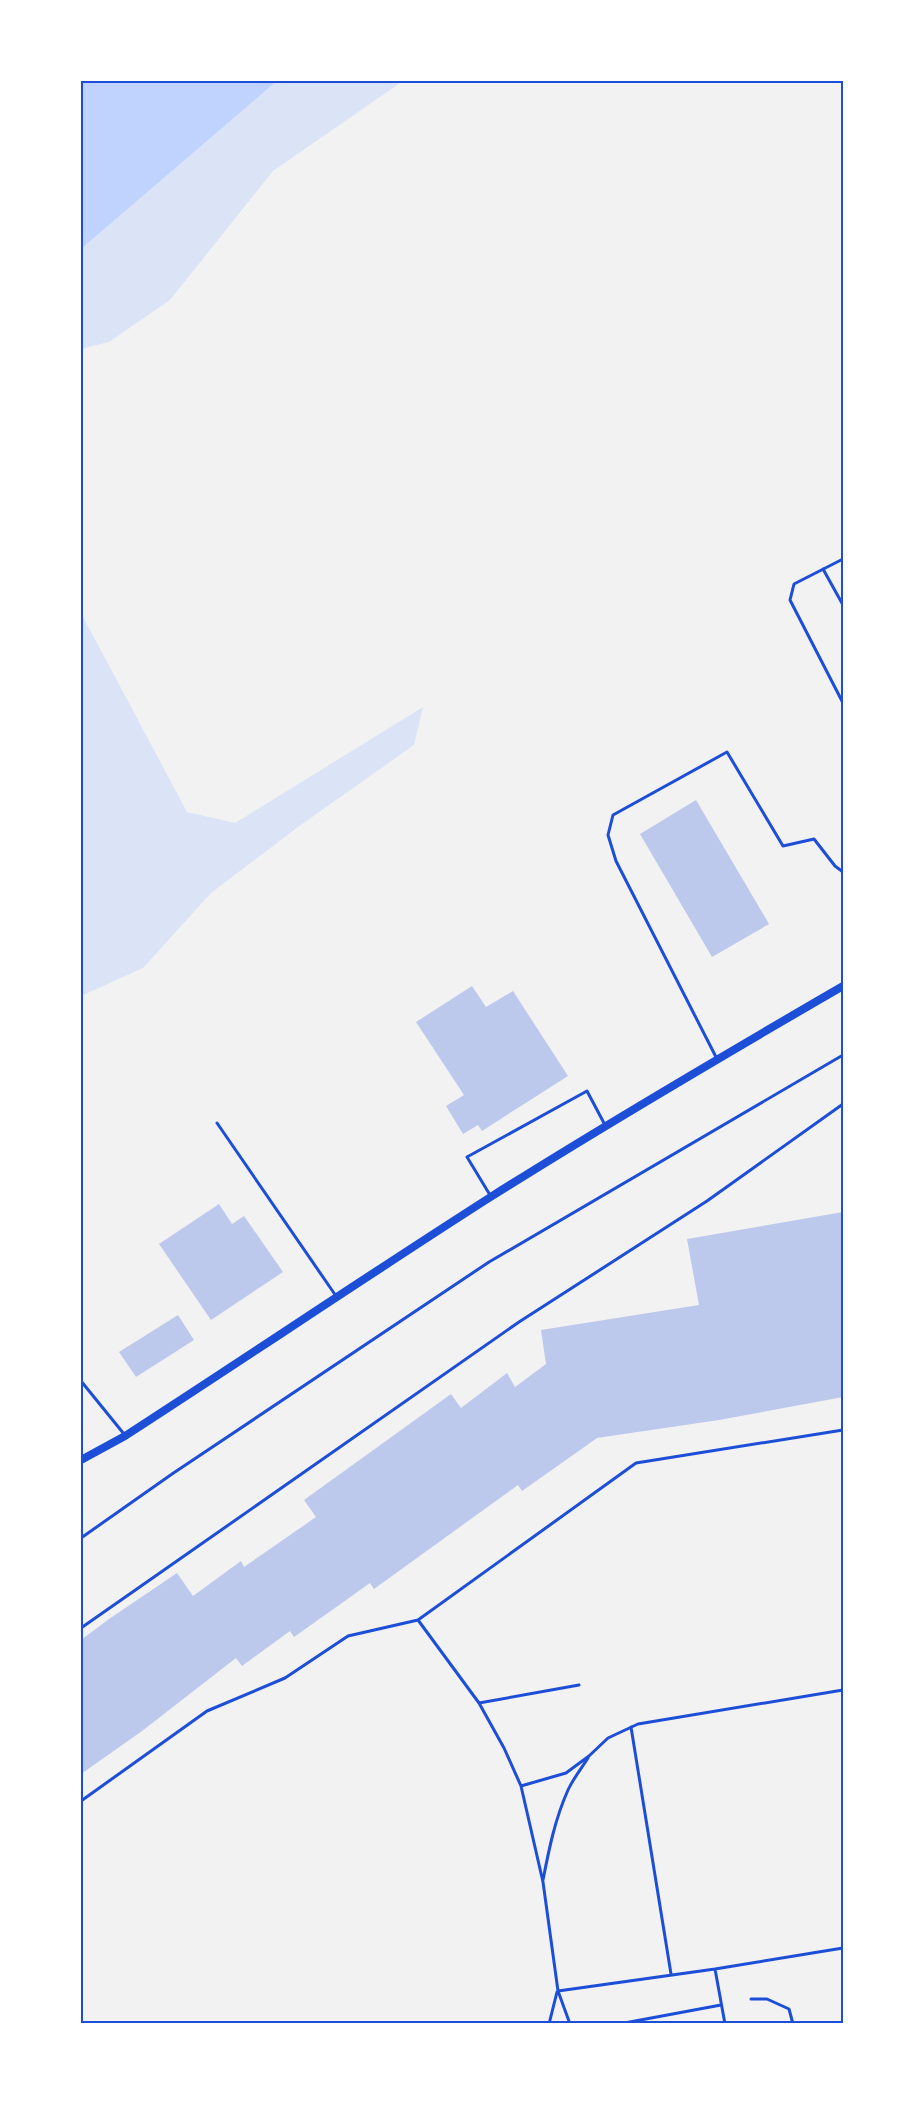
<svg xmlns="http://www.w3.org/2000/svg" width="924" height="2105" viewBox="0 0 924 2105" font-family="Lora,serif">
<rect width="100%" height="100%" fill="#f2f2f2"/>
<path fill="#dbe4f7" d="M277,81H403L273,171L170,300L109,342L81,349V249Z
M81,613L187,812L235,823L423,707L414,745L298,827L211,893L143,968L81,996Z"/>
<path fill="#bfd3fe" d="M81,81H277L81,249Z"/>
<path fill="#bdc9ec" d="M696,800L769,924L712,957L640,834Z
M472,986L486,1007L513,991L568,1076L482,1131L478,1125L463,1134L446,1106L464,1095L416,1022Z
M219,1204L232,1224L244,1216L283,1272L211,1320L159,1244Z
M843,1212V1397L719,1420L597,1438L522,1491L518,1485L374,1589L370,1583L294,1637L290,1631L242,1666L236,1658L142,1731L81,1774V1640L109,1619L177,1573L193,1596L241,1561L244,1567L316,1517L304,1500L451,1394L461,1408L507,1373L515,1387L546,1364L541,1330L699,1305L687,1239Z
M178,1315L194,1340L136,1377L119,1352Z"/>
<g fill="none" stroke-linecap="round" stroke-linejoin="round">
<path stroke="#1d4ed8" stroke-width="3" d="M81,1538L172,1474L489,1262L843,1055"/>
<path stroke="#1d4ed8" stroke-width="3" d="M843,559L794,584L790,600L843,703
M823,569L843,605
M716,1057L616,861L608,835L613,815L727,752L783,846L814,839L835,866L843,872
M217,1123L336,1296
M490,1195L467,1157L587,1091L605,1125
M81,1381L124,1434
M418,1620L479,1703L504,1748L521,1786L543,1882L558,1991L570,2024
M81,1628L519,1322L707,1201L843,1104
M479,1703L579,1685
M631,1727L671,1974
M521,1786L566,1773L589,1756L608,1738L638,1724L843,1690
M81,1801L207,1711L285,1678L348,1636L418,1620L636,1463L843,1430
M543,1880C549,1849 555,1819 568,1790C573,1779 581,1769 588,1758
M715,1969L725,2024
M558,1991L715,1969L843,1948
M751,1999H767L789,2009L793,2024
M549,2024L557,1992
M619,2024L721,2005"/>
<path stroke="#1d4ed8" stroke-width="8" d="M81,1460L125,1436C247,1357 367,1276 489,1198C606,1124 724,1055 843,986"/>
</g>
<rect width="924" height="2105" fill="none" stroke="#ffffff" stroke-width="165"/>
<rect x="82" y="82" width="760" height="1940" fill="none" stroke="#1d4ed8" stroke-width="2"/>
</svg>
